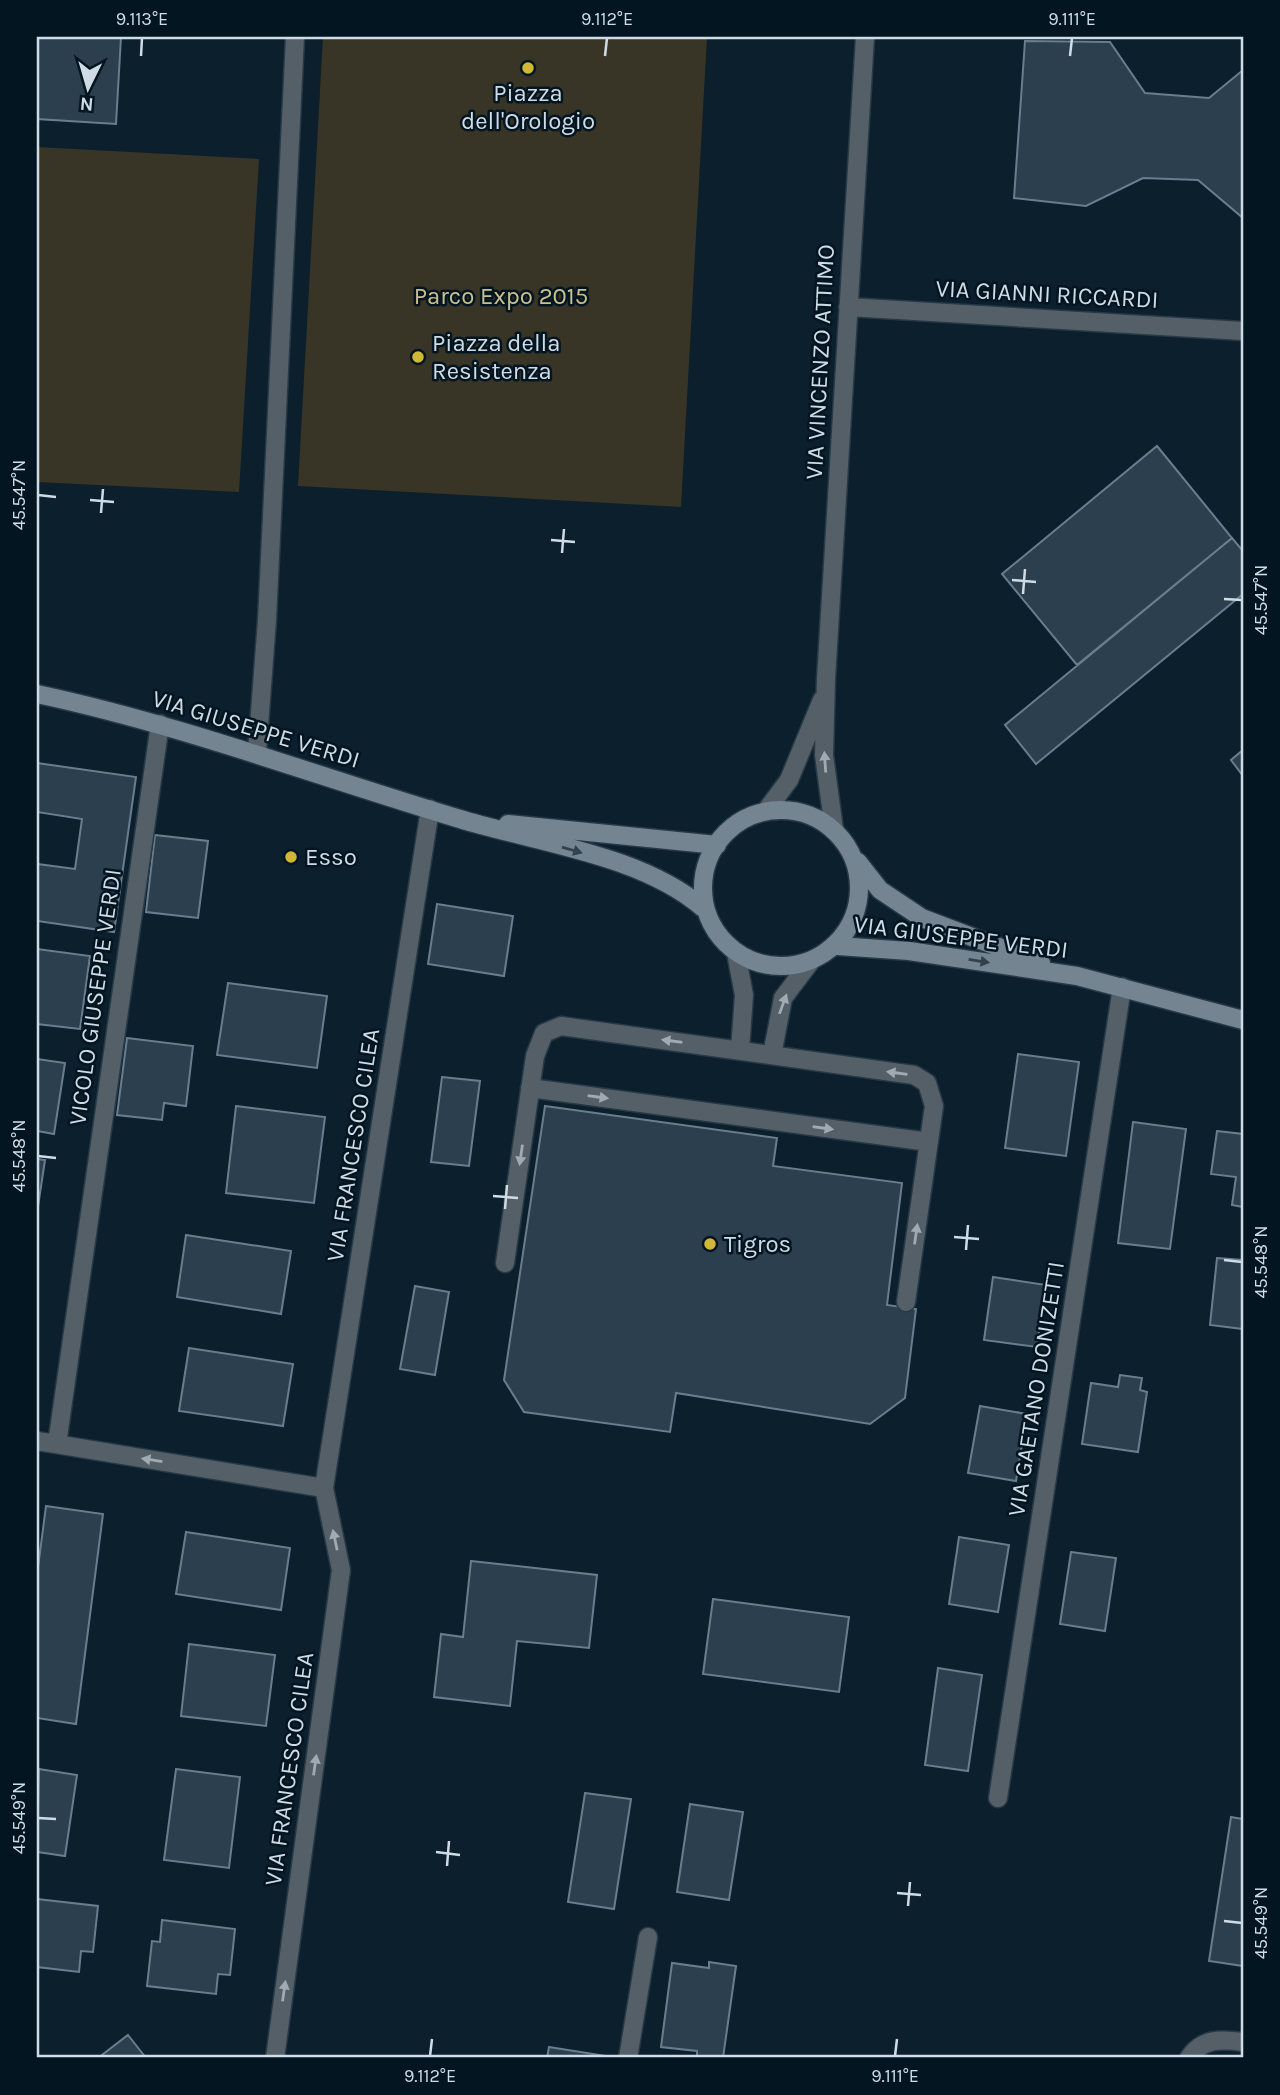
<svg xmlns="http://www.w3.org/2000/svg" width="1280" height="2095" viewBox="0 0 1280 2095" font-family="Karla,sans-serif">
<rect width="100%" height="100%" fill="#0c1f2c"/>
<path fill="#383526" d="M323,37H707L681,507L298,486Z
M37,147L259,159L239,492L37,482Z"/>
<path fill="#2c3f4e" stroke="#687e8e" stroke-width="2" d="M37,37H121L116,124L37,119Z
M1025,41L1110,42L1145,93L1209,98L1243,70V218L1198,180L1143,178L1086,206L1014,198Z
M1157,446L1232,538L1077,665L1002,574Z
M1232,538L1243,551V594L1036,764L1005,725Z
M1243,750V776L1231,760Z
M37,763L136,777L114,932L37,921V864L75,869L82,819L37,812Z
M155,835L208,841L198,918L146,912Z
M437,904L513,916L504,976L428,964Z
M37,949L90,956L80,1029L37,1024Z
M228,983L327,996L317,1068L217,1055Z
M127,1038L193,1046L186,1106L164,1103L162,1120L117,1115Z
M1018,1054L1079,1062L1066,1156L1005,1148Z
M37,1059L65,1063L54,1134L37,1131Z
M442,1077L480,1081L469,1166L431,1162Z
M236,1106L325,1117L314,1203L226,1193Z
M545,1106L777,1138L773,1166L902,1183L887,1305L916,1309L905,1398L870,1424L676,1393L670,1432L524,1412L504,1380Z
M1133,1122L1186,1129L1170,1249L1118,1243Z
M1217,1131L1243,1134V1207L1232,1205L1236,1177L1211,1174Z
M37,1159L45,1160L37,1213Z
M186,1235L291,1251L281,1314L177,1297Z
M1217,1258L1243,1260V1329L1210,1325Z
M993,1277L1046,1285L1037,1347L984,1340Z
M415,1286L449,1292L435,1375L400,1369Z
M189,1348L293,1364L283,1426L179,1411Z
M1120,1375L1142,1378L1140,1390L1147,1392L1138,1452L1082,1444L1091,1383L1118,1387Z
M980,1406L1027,1414L1016,1481L968,1473Z
M46,1506L103,1514L76,1724L37,1718V1575Z
M186,1532L290,1548L281,1610L176,1594Z
M959,1537L1009,1545L998,1612L949,1604Z
M1071,1552L1116,1558L1105,1631L1060,1624Z
M471,1561L597,1575L589,1648L517,1641L510,1706L434,1697L441,1634L463,1637Z
M713,1599L849,1617L839,1692L703,1674Z
M189,1644L275,1655L266,1726L181,1716Z
M938,1668L982,1675L968,1771L925,1765Z
M39,1769L77,1775L65,1856L37,1852Z
M176,1769L240,1777L229,1868L164,1860Z
M585,1793L631,1799L614,1909L568,1902Z
M690,1804L743,1812L729,1900L677,1892Z
M1231,1817L1243,1819V1966L1209,1961Z
M37,1899L98,1906L93,1952L81,1951L79,1972L37,1967Z
M162,1920L235,1929L230,1975L218,1974L216,1994L147,1986L152,1941L160,1942Z
M709,1962L736,1966L723,2058H697V2051L661,2047L672,1963L709,1968Z
M128,2035L146,2058H98Z
M549,2047L606,2056L605,2058H547Z"/>
<g fill="none" stroke-linecap="round" stroke-linejoin="round">
<g stroke="#273946" stroke-width="21">
<path id="lane" d="M257,752L267,620L295,37
M736,953L744,995L740,1050
M772,1055L783,998L811,961
M530,1088L929,1142
M505,1263L535,1056L544,1033L561,1026L914,1075L927,1083L934,1106L906,1302"/>
</g>
<g stroke="#273946" stroke-width="21">
<path id="street" d="M848,307L1243,331
M766,811L789,780L822,700
M834,829L824,755L826,679L865,37
M37,1441L324,1488L341,1570L275,2058
M57,1444L160,724
M324,1488L430,809
M998,1798L1122,987
M628,2058L648,1937
M1189,2058C1202,2038 1221,2039 1243,2042"/>
</g>
<g stroke="#273946" stroke-width="21">
<path id="secondary" d="M37,694C182,725 319,777 460,819C538,843 642,855 703,908
M703 888a78 78 0 1 1 156 0a78 78 0 1 1-156 0Z
M508,824L717,845
M858,862L880,890L922,918L1041,963
M838,946L909,951L1077,976L1243,1020"/>
</g>
<use href="#lane" stroke="#555f67" stroke-width="18"/>
<use href="#street" stroke="#555f67" stroke-width="18"/>
<use href="#secondary" stroke="#748491" stroke-width="18"/>
</g>
<defs><path id="oneway-solid" d="M-6-.8H1V-3.2L6.5 0L1 3.2V.8H-6Z" transform="scale(1.75)"/></defs>
<g fill="#9faab3">
<use href="#oneway-solid" transform="translate(825 762) rotate(-94)"/>
<use href="#oneway-solid" transform="translate(783 1004) rotate(-70)"/>
<use href="#oneway-solid" transform="translate(672 1041) rotate(-172)"/>
<use href="#oneway-solid" transform="translate(897 1073) rotate(-172)"/>
<use href="#oneway-solid" transform="translate(598 1097) rotate(8)"/>
<use href="#oneway-solid" transform="translate(823 1128) rotate(8)"/>
<use href="#oneway-solid" transform="translate(521 1155) rotate(98)"/>
<use href="#oneway-solid" transform="translate(916 1234) rotate(-82)"/>
<use href="#oneway-solid" transform="translate(152 1460) rotate(-171)"/>
<use href="#oneway-solid" transform="translate(335 1540) rotate(-102)"/>
<use href="#oneway-solid" transform="translate(315 1765) rotate(-82)"/>
<use href="#oneway-solid" transform="translate(284 1991) rotate(-82)"/>
</g>
<g fill="#31414e">
<use href="#oneway-solid" transform="translate(572 850) rotate(16)"/>
<use href="#oneway-solid" transform="translate(979 961) rotate(9)"/>
</g>
<path fill="none" stroke="#d0dce5" stroke-width="2.5" d="M141,56L142,38M605,56L607,38M1070,56L1072,38M38,495L56,497M90,500L114,502M101,513L103,489M551,540L575,542M562,553L564,529M1012,580L1036,582M1023,594L1025,569M1224,599L1242,600M38,1156L56,1158M493,1196L518,1198M505,1209L507,1185M954,1237L979,1239M966,1250L968,1225M1224,1260L1242,1262M38,1818L56,1819M436,1852L460,1855M447,1866L449,1841M897,1893L921,1895M908,1906L910,1882M1224,1921L1242,1923M430,2056L432,2039M895,2056L897,2039"/>
<g fill="#d0b736" stroke="#041522" stroke-width="2.5">
<circle cx="528" cy="68" r="7"/>
<circle cx="418" cy="357" r="7"/>
<circle cx="291" cy="857" r="7"/>
<circle cx="710" cy="1244" r="7"/>
</g>
<g text-anchor="middle" stroke-width="5" stroke-linejoin="round" paint-order="stroke">
<g font-size="24" fill="#d0dce5" stroke="#041522" text-anchor="start">
<text x="528" y="101" text-anchor="middle">Piazza<tspan x="528" dy="28">dell'Orologio</tspan></text>
<text x="432" y="351">Piazza della<tspan x="432" dy="28">Resistenza</tspan></text>
<text x="305" y="865">Esso</text>
<text x="724" y="1252">Tigros</text>
</g>
<g font-size="24" fill="#d0dce5" stroke="#041522">
<text transform="translate(1047 294) rotate(3)" y="8">VIA GIANNI RICCARDI</text>
<text transform="translate(820 362) rotate(-87)" y="8">VIA VINCENZO ATTIMO</text>
<text transform="translate(256 729) rotate(17)" y="8">VIA GIUSEPPE VERDI</text>
<text transform="translate(961 937) rotate(7)" y="8">VIA GIUSEPPE VERDI</text>
<text transform="translate(95 997) rotate(-82)" y="8">VICOLO GIUSEPPE VERDI</text>
<text transform="translate(353 1145) rotate(-81)" y="8">VIA FRANCESCO CILEA</text>
<text transform="translate(1036 1389) rotate(-81)" y="8">VIA GAETANO DONIZETTI</text>
<text transform="translate(289 1769) rotate(-82)" y="8">VIA FRANCESCO CILEA</text>
</g>
<g font-size="24" fill="#cbc08c" stroke="#041522">
<text x="501" y="304">Parco Expo 2015</text>
</g>
</g>
<rect width="1280" height="2095" fill="none" stroke="#041522" stroke-width="77"/>
<g transform="translate(88 88) rotate(185)" stroke="#041522" stroke-width="5" paint-order="stroke">
<path d="M0-5L12 26L0 18L-12 26Z" fill="#d0dce5"/>
<text y="-10" font-size="19" font-weight="bold" text-anchor="middle" fill="#d0dce5">N</text>
</g>
<rect x="38" y="38" width="1204" height="2018" fill="none" stroke="#d0dce5" stroke-width="2.5"/>
<g font-size="18" text-anchor="middle" fill="#d0dce5">
<text x="142" y="25">9.113°E</text>
<text x="607" y="25">9.112°E</text>
<text x="1072" y="25">9.111°E</text>
<text transform="translate(19 495) rotate(-90)" y="6">45.547°N</text>
<text transform="translate(1261 600) rotate(-90)" y="6">45.547°N</text>
<text transform="translate(19 1156) rotate(-90)" y="6">45.548°N</text>
<text transform="translate(1261 1262) rotate(-90)" y="6">45.548°N</text>
<text transform="translate(19 1818) rotate(-90)" y="6">45.549°N</text>
<text transform="translate(1261 1923) rotate(-90)" y="6">45.549°N</text>
<text x="430" y="2082">9.112°E</text>
<text x="895" y="2082">9.111°E</text>
</g>
</svg>
